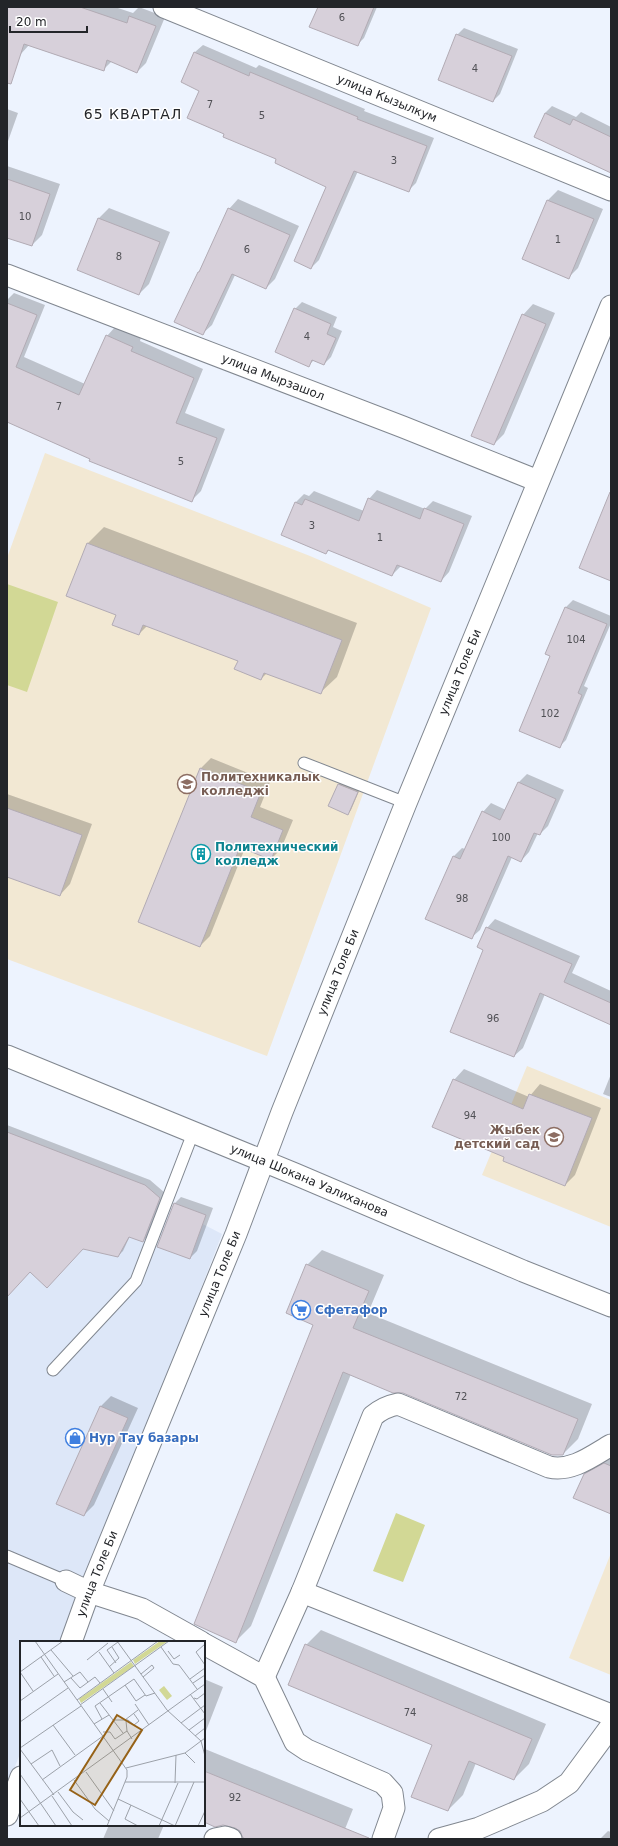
<svg xmlns="http://www.w3.org/2000/svg" width="618" height="1846" viewBox="0 0 618 1846" font-family="'DejaVu Sans',sans-serif">
<rect width="100%" height="100%" fill="#edf3fe"/>
<path fill="#dde7f8" d="M7,1136L139,1191L222,1234L64,1642H21V1751L7,1787Z"/>
<path fill="#f2e8d3" d="M45,453L310,556L431,608L267,1056L7,959V558Z
M527,1066L611,1100V1227L482,1175Z
M611,1553V1675L569,1658Z"/>
<path fill="#d2d895" d="M7,584L58,602L27,692L7,685Z
M396,1513L425,1525L403,1582L373,1571Z"/>
<path fill="#0003" d="M7,7H115L133,13L139,7L165,17L146,63L137,72L112,61L103,70L29,45L20,55L7,51Z
M319,7H377L364,38L357,45Z
M464,28L518,49L500,94L493,101L457,35Z
M203,45L256,68L259,65L365,109L364,111L434,138L416,183L408,191L358,171L319,260L311,268L327,186L278,159L226,133L200,90L195,52Z
M552,106L576,117L581,112L611,127V171L545,113Z
M7,109L18,113L7,144Z
M7,166L60,184L42,235L32,245L7,237Z
M558,190L603,209L578,268L568,278L523,259L548,200Z
M238,199L299,226L275,279L266,288L235,275L212,325L202,334L199,272L229,209Z
M109,208L170,232L149,284L139,294L99,218Z
M14,293L45,305L24,357L85,384L107,336L116,326L141,337L140,341L203,369L185,413L225,429L201,491L191,501L7,421V300Z
M302,302L337,317L333,327L342,331L331,357L324,364L314,360L309,365L295,309Z
M533,304L555,313L504,434L494,444L523,315Z
M377,490L425,509L433,501L472,516L449,572L441,581L401,566L392,575L329,550L326,553L283,534L296,502L304,494L309,496L314,491L364,511L369,499Z
M104,527L357,623L337,677L320,693L267,673L261,679L239,660L148,625L139,634L117,614L68,596L88,543Z
M573,600L611,616V623L584,686L588,688L566,740L559,747L552,655L547,653L566,607Z
M211,758L270,782L260,807L293,820L281,849L271,859L245,848L210,936L200,946L201,768Z
M527,774L564,790L548,826L540,834L538,833L529,852L521,861L512,857L480,930L471,938L454,856L462,848L465,849L483,812L491,803L506,810L519,782Z
M342,781L360,789L351,810L348,814L339,784Z
M7,794L92,824L70,884L60,895L7,876Z
M495,919L580,956L572,973L611,991V1024L545,994L523,1048L514,1056L485,949L487,928Z
M464,1069L529,1097L540,1084L601,1108L575,1175L565,1185L506,1157L454,1080Z
M611,1074V1097L603,1094Z
M7,1125L150,1180L165,1193L148,1236L143,1241L130,1236L123,1251L118,1256L83,1248L30,1271L7,1296Z
M181,1197L213,1208L197,1251L190,1258L174,1204Z
M322,1250L384,1275L368,1313L592,1404L578,1439L563,1454L403,1392L351,1374L251,1626L236,1641L314,1324L307,1265Z
M111,1396L138,1408L94,1505L84,1515L57,1503L101,1406Z
M611,1454V1513L585,1474L600,1459Z
M321,1630L546,1724L529,1764L514,1779L476,1763L463,1795L448,1810L433,1745L306,1645Z
M204,1679L223,1687L204,1736Z
M205,1749L353,1809L341,1839H248L235,1827L204,1821Z
M109,1825H164L158,1839H103Z
M608,1831L611,1832V1839H600Z"/>
<path fill="#d7d0da" stroke="#b2abb4" d="M7,7H80L127,23L129,16L156,26L137,73L107,60L104,71L24,44L11,84L7,83Z
M318,7H374L358,46L309,27Z
M456,34L512,56L493,102L438,80Z
M194,52L249,76L250,72L358,117L357,119L427,146L409,192L354,171L311,269L294,261L326,187L275,163L276,159L223,137L224,134L187,118L199,91L181,82Z
M545,113L570,125L573,119L611,137V173L534,137Z
M7,179L50,194L32,246L7,238Z
M547,200L594,219L569,279L522,259Z
M228,208L290,235L266,289L232,274L203,335L174,322L198,272H199Z
M98,218L160,242L139,295L77,270Z
M7,303L37,315L16,367L79,395L106,335L133,347L131,351L194,378L176,423L217,438L192,502L89,461L90,459L7,422Z
M294,308L331,324L327,334L336,338L324,365L312,360L309,367L275,352Z
M522,314L546,324L494,445L471,436Z
M610,492H611V581L579,568Z
M368,498L420,519L424,508L464,524L441,582L397,565L392,576L328,550L326,554L281,535L295,502L302,505L305,499L359,521Z
M87,543L342,640L321,694L264,673L261,680L234,669L238,661L143,625L139,635L112,625L116,615L66,596Z
M565,607L607,624L578,693L582,695L560,748L519,731L550,656L545,654Z
M200,768L261,792L251,817L283,830L271,860L240,847L200,947L138,922Z
M518,782L556,799L540,835L534,833L521,862L508,856L472,939L425,919L453,856L460,859L482,811L500,820Z
M338,784L358,792L348,815L328,806Z
M7,808L82,835L60,896L7,877Z
M486,927L572,964L564,982L611,1003V1025L540,993L514,1057L450,1032L483,950L477,947Z
M453,1079L523,1109L529,1094L592,1118L565,1186L503,1161L504,1157L432,1127Z
M7,1132L145,1185L160,1198L143,1242L129,1237L118,1257L83,1249L47,1288L30,1272L7,1297Z
M174,1203L206,1215L190,1259L157,1247Z
M306,1264L369,1291L353,1328L578,1419L563,1455H552L403,1393H393L343,1372L236,1643L194,1624L313,1325L286,1313Z
M100,1406L128,1418L84,1516L56,1504Z
M604,1463L611,1466V1514L573,1498L584,1474Z
M305,1644L532,1739L514,1780L469,1761L448,1811L411,1797L432,1745L288,1685Z
M204,1771L369,1838V1839H246L243,1838L240,1831L235,1828L223,1825L215,1827L204,1822Z"/>
<g fill="none" stroke-linecap="round" stroke-linejoin="round">
<g stroke="#818790" stroke-width="13">
<path id="service" d="M304,763L406,803
M53,1370L136,1281L193,1133
M7,1556L66,1581"/>
</g>
<g stroke="#818790" stroke-width="23">
<g id="minor">
<path id="s1" d="M164,7L611,190"/>
<path id="s2" d="M7,275L403,427L538,481"/>
<path id="s3" d="M7,1056L295,1174L523,1271L611,1306"/>
<path d="M66,1581L89,1592L142,1609L201,1642"/>
<path d="M302,1592L611,1715"/>
<path id="s4" d="M71,1642L89,1592L236,1234L282,1112L406,803L611,306"/>
<path d="M204,1644L264,1677L295,1742L307,1750L383,1783L392,1793L394,1808L383,1839"/>
<path d="M264,1677L302,1592L373,1416C381,1409 388,1406 398,1404L549,1467C572,1472 592,1456 611,1445"/>
<path d="M7,1815L21,1777"/>
<path d="M215,1839L225,1837L231,1839"/>
<path d="M439,1839L479,1828L542,1801L569,1783L611,1726"/>
</g>
</g>
<use href="#service" stroke="#fff" stroke-width="11"/>
<use href="#minor" stroke="#fff" stroke-width="21"/>
</g>
<defs>
<g id="university-ring" transform="scale(1)"><circle r="9.5" fill="#fff" stroke="#8d6e63" stroke-width="1.5"/><path d="M0-5L7-2L0 1L-7-2ZM-4 1L0 2.5L4 1V4Q0 6-4 4Z" fill="#8d6e63"/></g>
<g id="building-ring" transform="scale(1)"><circle r="9.5" fill="#fff" stroke="#0f9aa8" stroke-width="1.5"/><path d="M-4-6H4V6H1V3H-1V6H-4ZM-2.5-4.3h1.7v1.8h-1.7ZM.8-4.3h1.7v1.8H.8ZM-2.5-1h1.7V.8h-1.7ZM.8-1h1.7V.8H.8Z" fill="#0f9aa8"/></g>
<g id="school-ring" transform="scale(1)"><circle r="9.5" fill="#fff" stroke="#8d6e63" stroke-width="1.5"/><path d="M0-5L7-2L0 1L-7-2ZM-4 1L0 2.5L4 1V4Q0 6-4 4Z" fill="#8d6e63"/></g>
<g id="supermarket-ring" transform="scale(1)"><circle r="9.5" fill="#fff" stroke="#3f7fe0" stroke-width="1.5"/><path d="M-6-5.5h2.5l.6 2H6L4.5 2H-2.5L-4.4-4H-6ZM-1.5 3.2a1.3 1.3 0 1 0 .1 0ZM3 3.2a1.3 1.3 0 1 0 .1 0Z" fill="#3f7fe0"/></g>
<g id="shop-ring" transform="scale(1)"><circle r="9.5" fill="#fff" stroke="#3f7fe0" stroke-width="1.5"/><path d="M-5-2.5h2.3a2.7 3.5 0 0 1 5.4 0H5L5.5 6h-11ZM-1.5-2.5h3a1.5 2.3 0 0 0-3 0Z" fill="#3f7fe0"/></g>
</defs>
<g fill-rule="evenodd">
<use href="#university-ring" x="187" y="784"/>
<use href="#building-ring" x="201" y="854"/>
<use href="#school-ring" x="554" y="1137"/>
<use href="#supermarket-ring" x="301" y="1310"/>
<use href="#shop-ring" x="75" y="1438"/>
</g>
<g text-anchor="middle" stroke-width="3" stroke-linejoin="round" paint-order="stroke">
<g font-size="10" fill="#505055">
<text x="342" y="21">6</text>
<text x="475" y="72">4</text>
<text x="210" y="108">7</text>
<text x="262" y="119">5</text>
<text x="394" y="164">3</text>
<text x="25" y="220">10</text>
<text x="558" y="243">1</text>
<text x="247" y="253">6</text>
<text x="119" y="260">8</text>
<text x="307" y="340">4</text>
<text x="59" y="410">7</text>
<text x="181" y="465">5</text>
<text x="312" y="529">3</text>
<text x="380" y="541">1</text>
<text x="576" y="643">104</text>
<text x="550" y="717">102</text>
<text x="501" y="841">100</text>
<text x="462" y="902">98</text>
<text x="493" y="1022">96</text>
<text x="470" y="1119">94</text>
<text x="461" y="1400">72</text>
<text x="410" y="1716">74</text>
<text x="235" y="1801">92</text>
</g>
<g font-size="12" fill="#232529" stroke="#fff">
<text dy="4" stroke="none"><textPath href="#s1" startOffset="241">улица Кызылкум</textPath></text>
<text dy="4" stroke="none"><textPath href="#s2" startOffset="285">улица Мырзашол</textPath></text>
<text dy="4" stroke="none"><textPath href="#s4" startOffset="1045">улица Толе Би</textPath></text>
<text dy="4" stroke="none"><textPath href="#s4" startOffset="721">улица Толе Би</textPath></text>
<text dy="4" stroke="none"><textPath href="#s3" startOffset="327">улица Шокана Уалиханова</textPath></text>
<text dy="4" stroke="none"><textPath href="#s4" startOffset="397">улица Толе Би</textPath></text>
<text dy="4" stroke="none"><textPath href="#s4" startOffset="73">улица Толе Би</textPath></text>
</g>
<g font-size="12" font-weight="bold" fill="#785e54" stroke="#fff" text-anchor="start">
<text x="201" y="781">Политехникалык<tspan x="201" dy="14">колледжі</tspan></text>
<text x="540" y="1134" text-anchor="end">Жыбек<tspan x="540" dy="14">детский сад</tspan></text>
</g>
<g font-size="12" font-weight="bold" fill="#0d838f" stroke="#fff" text-anchor="start">
<text x="215" y="851">Политехнический<tspan x="215" dy="14">колледж</tspan></text>
</g>
<g font-size="12" font-weight="bold" fill="#366cbe" stroke="#fff" text-anchor="start">
<text x="315" y="1314">Сфетафор</text>
<text x="89" y="1442">Нур Тау базары</text>
</g>
<g font-size="14" letter-spacing="1" fill="#232529" stroke="#fff">
<text x="133" y="119">65 КВАРТАЛ</text>
</g>
</g>
<g transform="translate(20 1641)">
<rect width="185" height="185" fill="#edf3fe"/>
<path d="M140,0H148L115,23L113,19ZM111,21L114,25L61,62L59,58ZM144,45L152,55L147,59L139,49Z" fill="#d2d895"/>
<path fill="none" stroke="#9ca1a9" stroke-width="1" d="M15,0L107,129V136L87,185M97,0L147,69L181,100L185,115M185,3L176,11L185,24M141,6L153,23L159,24L177,48M31,9L53,35M148,10L154,18L160,14M79,11L94,32M21,16L34,35M67,19L88,2M96,22L87,9L98,1M89,26L99,17L92,6M121,33L132,24L134,27L123,36M51,37L60,47L75,36L80,42M170,38L185,27M44,41L60,31L68,41M173,42L185,34M105,44L116,60L125,54M83,48L92,61M13,50L0,31L43,0M170,53L185,73M174,57L177,58L185,52M57,59L138,0M0,60L38,33M80,62L103,92M115,63L129,84M60,64L149,0M82,78L75,65L114,38L126,55L135,52M94,79H108L114,84L119,80L114,73M105,79L118,69M106,80L107,90L112,98M0,81L48,47M161,82L185,64M74,83L89,74M33,84L55,114M169,89L185,77M83,91H90L95,98L107,90M175,95L185,87M0,107L61,65M0,108L34,154M165,112L175,122M11,123L32,109L40,125M106,127L165,112L185,97M66,131L94,170M0,133L21,163M22,139L83,95M54,139L75,168L89,180M105,141H185M155,142L156,114M38,151L53,171L63,179M32,155L52,185M0,158L19,185M98,158L155,185M21,163L36,185M111,164L105,178L118,185M0,177L185,43M139,185L158,142M155,185L174,141M178,185L185,170"/>
<path fill="#966217" fill-opacity="0.15" stroke="#966217" stroke-width="2" d="M97,74L122,89L75,164L50,149Z"/>
<rect width="185" height="185" fill="none" stroke="#232529" stroke-width="2"/>
</g>
<rect width="618" height="1846" fill="none" stroke="#232529" stroke-width="16"/>
<path d="M10 26v6h77v-6" fill="none" stroke="#232529" stroke-width="2"/>
<text x="16" y="26" font-size="12" fill="#232529" stroke="#ffffff" stroke-width="3" paint-order="stroke">20 m</text>
</svg>
